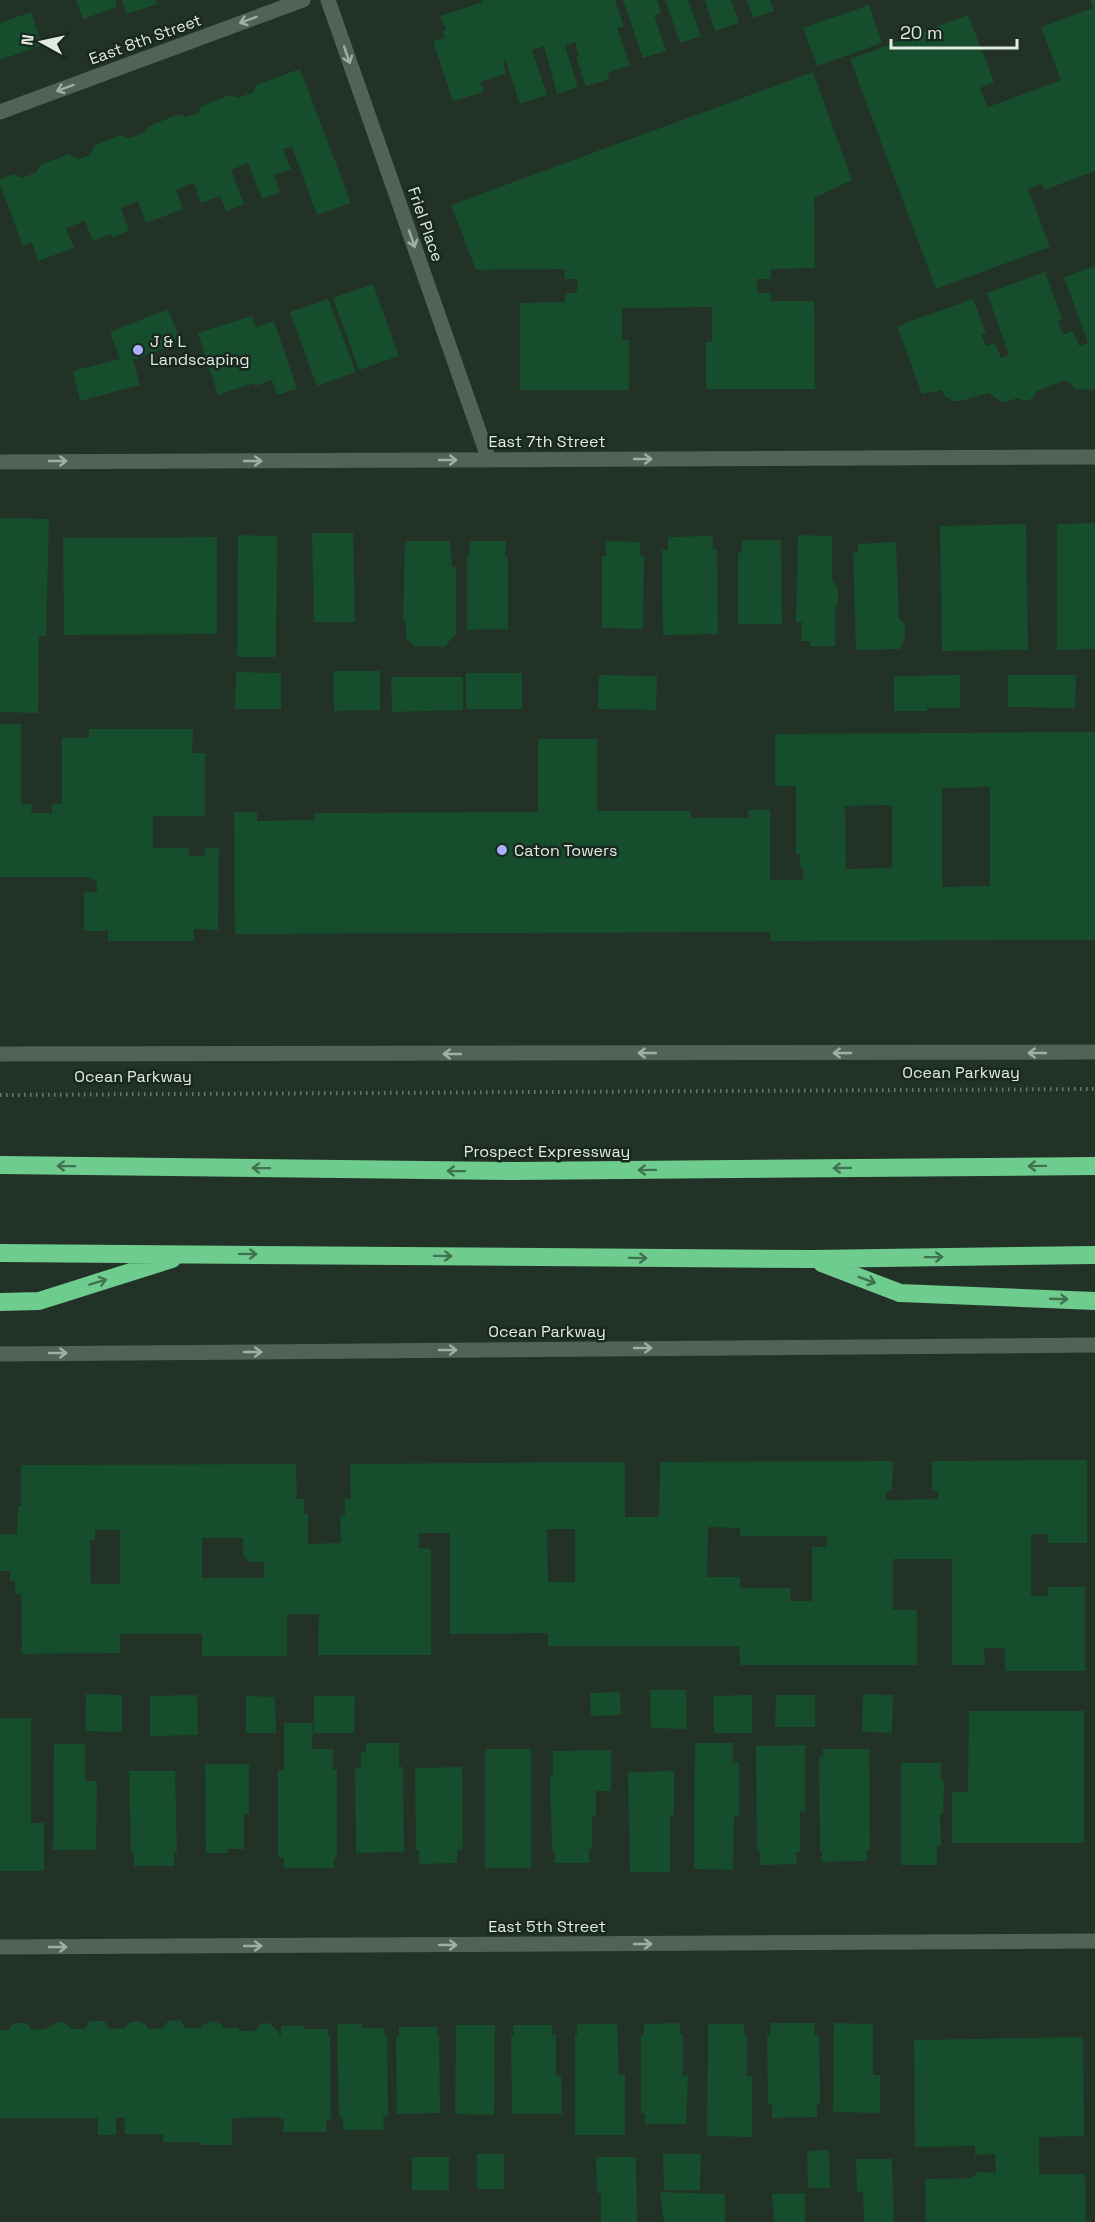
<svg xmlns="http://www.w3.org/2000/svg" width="1095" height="2222" viewBox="0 0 1095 2222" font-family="'Space Grotesk',sans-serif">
<rect width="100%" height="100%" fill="#233227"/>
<path fill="#164d2c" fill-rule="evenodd" d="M76,0H115L117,7L83,19Z
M122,0H156L157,4L127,14Z
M482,0H615L624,27L617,28L630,65L607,73L610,79L586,86L576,57L579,56L575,42L565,46L578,87L557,94L544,46L532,50L547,95L520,104L506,61L503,62L506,73L480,82L484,92L453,101L433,41L445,38L443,31L446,30L440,16L483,2Z
M623,0H657L661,13L654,15L666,51L643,58Z
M665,0H688L701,36L680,43Z
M705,0H731L739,23L715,31Z
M747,0H770L774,11L753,18Z
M1090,0H1095V171L1044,190L1042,184L1028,189L1050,247L936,289L850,59L968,15L994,82L980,88L988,107L1061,80L1041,27L1093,8Z
M869,5L882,43L817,66L803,28Z
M31,12L42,45L0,60V23Z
M300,69L351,203L317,215L292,147L283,149L291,169L274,175L280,192L262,199L248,163L231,170L244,204L226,211L220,196L201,203L194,183L176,190L183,209L146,223L138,201L121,208L129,231L112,238L111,234L93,241L85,221L66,228L74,248L38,261L32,242L23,246L0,185V179L14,174L21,178L36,173L40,165L69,154L77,159L82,158L90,155L95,145L121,135L128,138L136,136L144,133L149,126L179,114L185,117L198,113L202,106L230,95L238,98L254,92L256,85Z
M813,72L852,180L814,198L815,268L771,269V279H757V293H771V301H814L815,389H706V342H712V307L622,308V340H629V390H520V303L565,302V293H577L578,279H564L565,269L476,270L451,205Z
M1095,266V389L1077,390L1066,380L1037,391L1033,398L1026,401L1017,398L1007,402L1000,401L989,393L960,401H953L945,396L941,390L922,394L897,326L973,299L986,333L981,334L986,346L995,343L1001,358L1009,355L987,293L1045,272L1062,319L1058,321L1063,335L1073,331L1079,346L1088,343L1064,277Z
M373,284L399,356L359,370L333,298Z
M328,299L356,372L317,386L290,312Z
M168,309L181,342L133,360L140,385L80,401L73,371L120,359L110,332Z
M252,316L256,327L274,321L297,389L277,395L272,380L255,386L254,383L218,395L198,333Z
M0,518L49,519L46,636H39L38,713L0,712Z
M1095,523V649L1057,650V524Z
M1026,524L1028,650L942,651L940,526Z
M312,533H353L355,622H314Z
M238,535L277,536L276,657H237Z
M798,535L832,536V578L838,589V602L835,609V646H810V641H801L802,622H796Z
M713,536V549H717L718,634L663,635L662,550H668V537Z
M217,537V634L64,635L63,538Z
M742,540H781L782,624H738V553H741Z
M405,541H450L452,567H456V634L444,647L414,646L406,638V621H403Z
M469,541H506L505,557H508V629L467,630V555H470Z
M605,541L640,542V556H644L643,629L602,628V556H606Z
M896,542L899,619L905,624V638L900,649L856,650L853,553H858V544Z
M333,671H380V710L334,711Z
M236,672L281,673V709H235Z
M466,673H522V709H466Z
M599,675L657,676L656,710L598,709Z
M960,675V708H927V711H894V676Z
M1008,675H1076L1075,708L1008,707Z
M391,677H463V710L392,712Z
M0,724H21V804H32L31,813H52V804H62V738H89V729H193L192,753H205V816H153V848H189V856H205V848H219L218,930L194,929V941H108V931H84V892H97V883L90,877H0Z
M1095,732V940L770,941V932L235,934L234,812H257V821L315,820V813L538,812V739H597V811H690L691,818H749L748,810H770V880H803V867H800V854H796V786H775V734ZM990,787V886L942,887V788ZM892,805V868L846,869L845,806Z
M1087,1460V1543H1048V1534H1031V1596H1048V1587H1085V1671H1005V1648H984L985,1665H952V1559H893V1610H917V1665H740L739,1646H548V1633L450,1634V1533H419V1548L431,1549V1655H318L319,1614H287V1656H202V1634H120V1653L22,1654L21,1594H15V1581H10V1571H0V1534H17L18,1506H21V1465L296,1464L297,1499H304V1514H308V1544L341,1543L340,1515H345V1499H351L350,1464L625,1462V1517H659L660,1462L893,1461L892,1491H887L886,1500L938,1499V1491H932V1461ZM708,1527L740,1528V1536H827V1547H812V1601H790L791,1588H740V1577H707ZM547,1529H575V1582H548ZM95,1530H120V1584H91L90,1540H95ZM202,1538H243V1555L250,1562H264V1578H202Z
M650,1690H686L687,1729L651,1728Z
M620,1692L621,1715L591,1716L590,1693Z
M86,1694L122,1695V1732L85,1731Z
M863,1694L893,1695L892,1733L862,1732Z
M197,1695L198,1735L150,1736V1696Z
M752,1695V1733H714L713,1696Z
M776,1695H815V1727H775Z
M246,1696L275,1697L276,1733H246Z
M314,1696H355L354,1733H314Z
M969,1711H1084V1843H952V1792H968Z
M0,1718H31V1823H44V1871H0Z
M284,1723H313L312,1749H333V1770H337V1858H334V1868H284V1858L278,1857V1770H284Z
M366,1743H399V1767H403L404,1852L356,1853L355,1768H361V1752L366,1753Z
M695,1743H733V1763L739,1762V1816H734L733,1870L694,1869Z
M54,1744H85V1781H97L96,1850H53Z
M805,1745V1812L800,1811V1852H796L797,1864L760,1865V1851H757L756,1746Z
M485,1749H531V1868H485Z
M823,1749H869L870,1850H867V1861L822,1862V1851H820L819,1757H823Z
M611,1750V1791H596V1816H592V1849H589V1863H555V1851H552L550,1775H553V1751Z
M901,1763H941V1780H944L943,1814H940L941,1846H937V1865H901Z
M205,1764H249V1814H244V1849H227L228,1853H206Z
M462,1767L463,1849L458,1850L457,1863L419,1864V1850H416L415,1768Z
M129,1771H175L177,1852H174V1866H134V1852H131Z
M674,1771V1815H670V1872H630L628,1772Z
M181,2020L185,2028H201L203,2025L212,2021L221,2024L224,2028H238L239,2031H254L261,2024L269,2023L279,2032V2036H281V2026H304V2029H328L327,2035H330L331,2119L326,2120L327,2132H283L284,2119H279L280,2117L232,2118V2145H201V2142H163V2134H125V2118L116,2117V2135H98V2118H0V2030H8L14,2023H26L32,2030L45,2029L57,2022L65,2023L72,2029H84L90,2021H104L110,2029L124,2028L129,2023L139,2021L145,2024L148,2029L163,2028L168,2021Z
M680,2023V2034L683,2035V2076L688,2075L686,2124H645V2113H641V2035H644V2024Z
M771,2023H815L814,2035H819L820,2104H817V2117L772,2118V2104L768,2105L767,2035H770Z
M834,2023L873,2024V2075H880V2113L833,2112Z
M337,2024H362V2028H384V2035H387L388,2116H383L384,2130H343V2117H339Z
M577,2024H617L619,2075H625V2135H575V2035H577Z
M708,2024H744V2035H747V2076H752V2137L707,2136Z
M456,2025H495L494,2115L455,2114Z
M513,2025H552V2035H556V2076H561L562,2114H512L511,2035L514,2036Z
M399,2027H437V2036H439L440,2113L397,2114L396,2036H399Z
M1083,2037L1084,2136L1039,2137V2174H1085L1086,2222H926L925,2179L971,2178L979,2172L996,2173L995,2154L975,2155V2146L915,2147L914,2040Z
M829,2150L830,2188H808L807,2151Z
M477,2154H504V2189H477Z
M663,2154H701L700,2190H664Z
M412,2157H449V2190H412Z
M596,2157H636L637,2222H601V2193H597Z
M856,2159H892L894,2222H864L863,2192L857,2193Z
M660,2192L725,2194V2222H664Z
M805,2193V2222H774L772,2194Z"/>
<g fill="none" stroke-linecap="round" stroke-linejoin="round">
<path stroke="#6a776d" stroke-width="4" stroke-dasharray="1.5 4.5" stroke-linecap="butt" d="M0,1095L1095,1089"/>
<path stroke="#516356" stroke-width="15" d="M328,0L489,460
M0,112L303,0
M0,462L1095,457
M0,1054L1095,1052
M0,1354L1095,1345
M0,1947L1095,1941"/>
<path stroke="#6fcc8f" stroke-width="18" d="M0,1165L514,1171L1095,1166
M0,1253L812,1259L1095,1255
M822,1263L900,1293L1095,1301
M0,1302L39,1301L172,1259"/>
</g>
<defs><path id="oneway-shaft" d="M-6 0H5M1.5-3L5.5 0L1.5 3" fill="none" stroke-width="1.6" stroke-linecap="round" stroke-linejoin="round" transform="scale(1.5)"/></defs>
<g stroke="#a0aea4">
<use href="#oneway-shaft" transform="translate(248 20) rotate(160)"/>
<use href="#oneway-shaft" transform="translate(347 55) rotate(71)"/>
<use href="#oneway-shaft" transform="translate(65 88) rotate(160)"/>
<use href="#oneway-shaft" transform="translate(412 239) rotate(71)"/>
<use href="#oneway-shaft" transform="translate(643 459)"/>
<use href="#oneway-shaft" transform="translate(448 460)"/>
<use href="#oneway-shaft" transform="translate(58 461)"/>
<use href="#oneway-shaft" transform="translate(253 461)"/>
<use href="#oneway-shaft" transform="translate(647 1053) rotate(180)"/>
<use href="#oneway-shaft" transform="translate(842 1053) rotate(180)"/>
<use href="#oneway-shaft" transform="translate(1037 1053) rotate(180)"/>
<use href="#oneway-shaft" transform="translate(452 1054) rotate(180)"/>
<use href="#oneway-shaft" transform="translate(643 1348)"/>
<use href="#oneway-shaft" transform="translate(448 1350)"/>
<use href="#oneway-shaft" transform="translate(253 1352)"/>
<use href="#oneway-shaft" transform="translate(58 1353)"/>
<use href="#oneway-shaft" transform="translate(643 1944)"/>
<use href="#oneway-shaft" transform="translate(448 1945)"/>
<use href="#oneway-shaft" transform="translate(253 1946)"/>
<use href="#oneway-shaft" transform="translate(58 1947)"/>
</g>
<g stroke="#407251">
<use href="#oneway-shaft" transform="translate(66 1166) rotate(-179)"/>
<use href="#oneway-shaft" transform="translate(1037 1166) rotate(179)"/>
<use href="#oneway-shaft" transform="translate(261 1168) rotate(-179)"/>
<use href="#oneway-shaft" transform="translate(842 1168) rotate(179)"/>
<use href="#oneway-shaft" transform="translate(647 1170) rotate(179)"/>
<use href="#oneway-shaft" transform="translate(456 1171) rotate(-179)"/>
<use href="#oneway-shaft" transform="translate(248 1254) rotate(1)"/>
<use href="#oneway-shaft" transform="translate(443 1256) rotate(1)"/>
<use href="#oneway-shaft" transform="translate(934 1257) rotate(-1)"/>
<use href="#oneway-shaft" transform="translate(638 1258) rotate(1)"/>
<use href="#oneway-shaft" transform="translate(867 1280) rotate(21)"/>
<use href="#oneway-shaft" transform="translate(98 1282) rotate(-17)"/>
<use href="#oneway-shaft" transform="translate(1059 1299) rotate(2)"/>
</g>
<g fill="#acaffb" stroke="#19281e" stroke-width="2">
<circle cx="138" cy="350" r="6"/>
<circle cx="502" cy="850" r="6"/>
</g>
<g text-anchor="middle" stroke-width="5" stroke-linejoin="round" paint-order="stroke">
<g font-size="16" fill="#e1ebe3" stroke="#19281e">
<text transform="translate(145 39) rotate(-20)" y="6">East 8th Street</text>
<text transform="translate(426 224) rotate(71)" y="6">Friel Place</text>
<text x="547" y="447">East 7th Street</text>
<text x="961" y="1078">Ocean Parkway</text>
<text x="133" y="1082">Ocean Parkway</text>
<text x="547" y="1157">Prospect Expressway</text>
<text x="547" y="1337">Ocean Parkway</text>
<text x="547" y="1932">East 5th Street</text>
</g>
<g font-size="16" fill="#e1ebe3" stroke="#19281e" text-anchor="start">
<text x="150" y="347">J &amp; L<tspan x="150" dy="18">Landscaping</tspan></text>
<text x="514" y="856">Caton Towers</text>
</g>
</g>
<g transform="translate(42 42) rotate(278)" stroke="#19281e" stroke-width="4.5" paint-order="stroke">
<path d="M0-4.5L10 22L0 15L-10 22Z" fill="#e1ebe3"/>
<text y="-9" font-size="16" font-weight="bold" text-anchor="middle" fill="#e1ebe3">N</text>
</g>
<path d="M891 39v9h126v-9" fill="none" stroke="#e1ebe3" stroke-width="3"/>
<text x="900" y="39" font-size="18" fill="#e1ebe3" stroke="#19281e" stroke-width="4.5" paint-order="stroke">20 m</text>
</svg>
